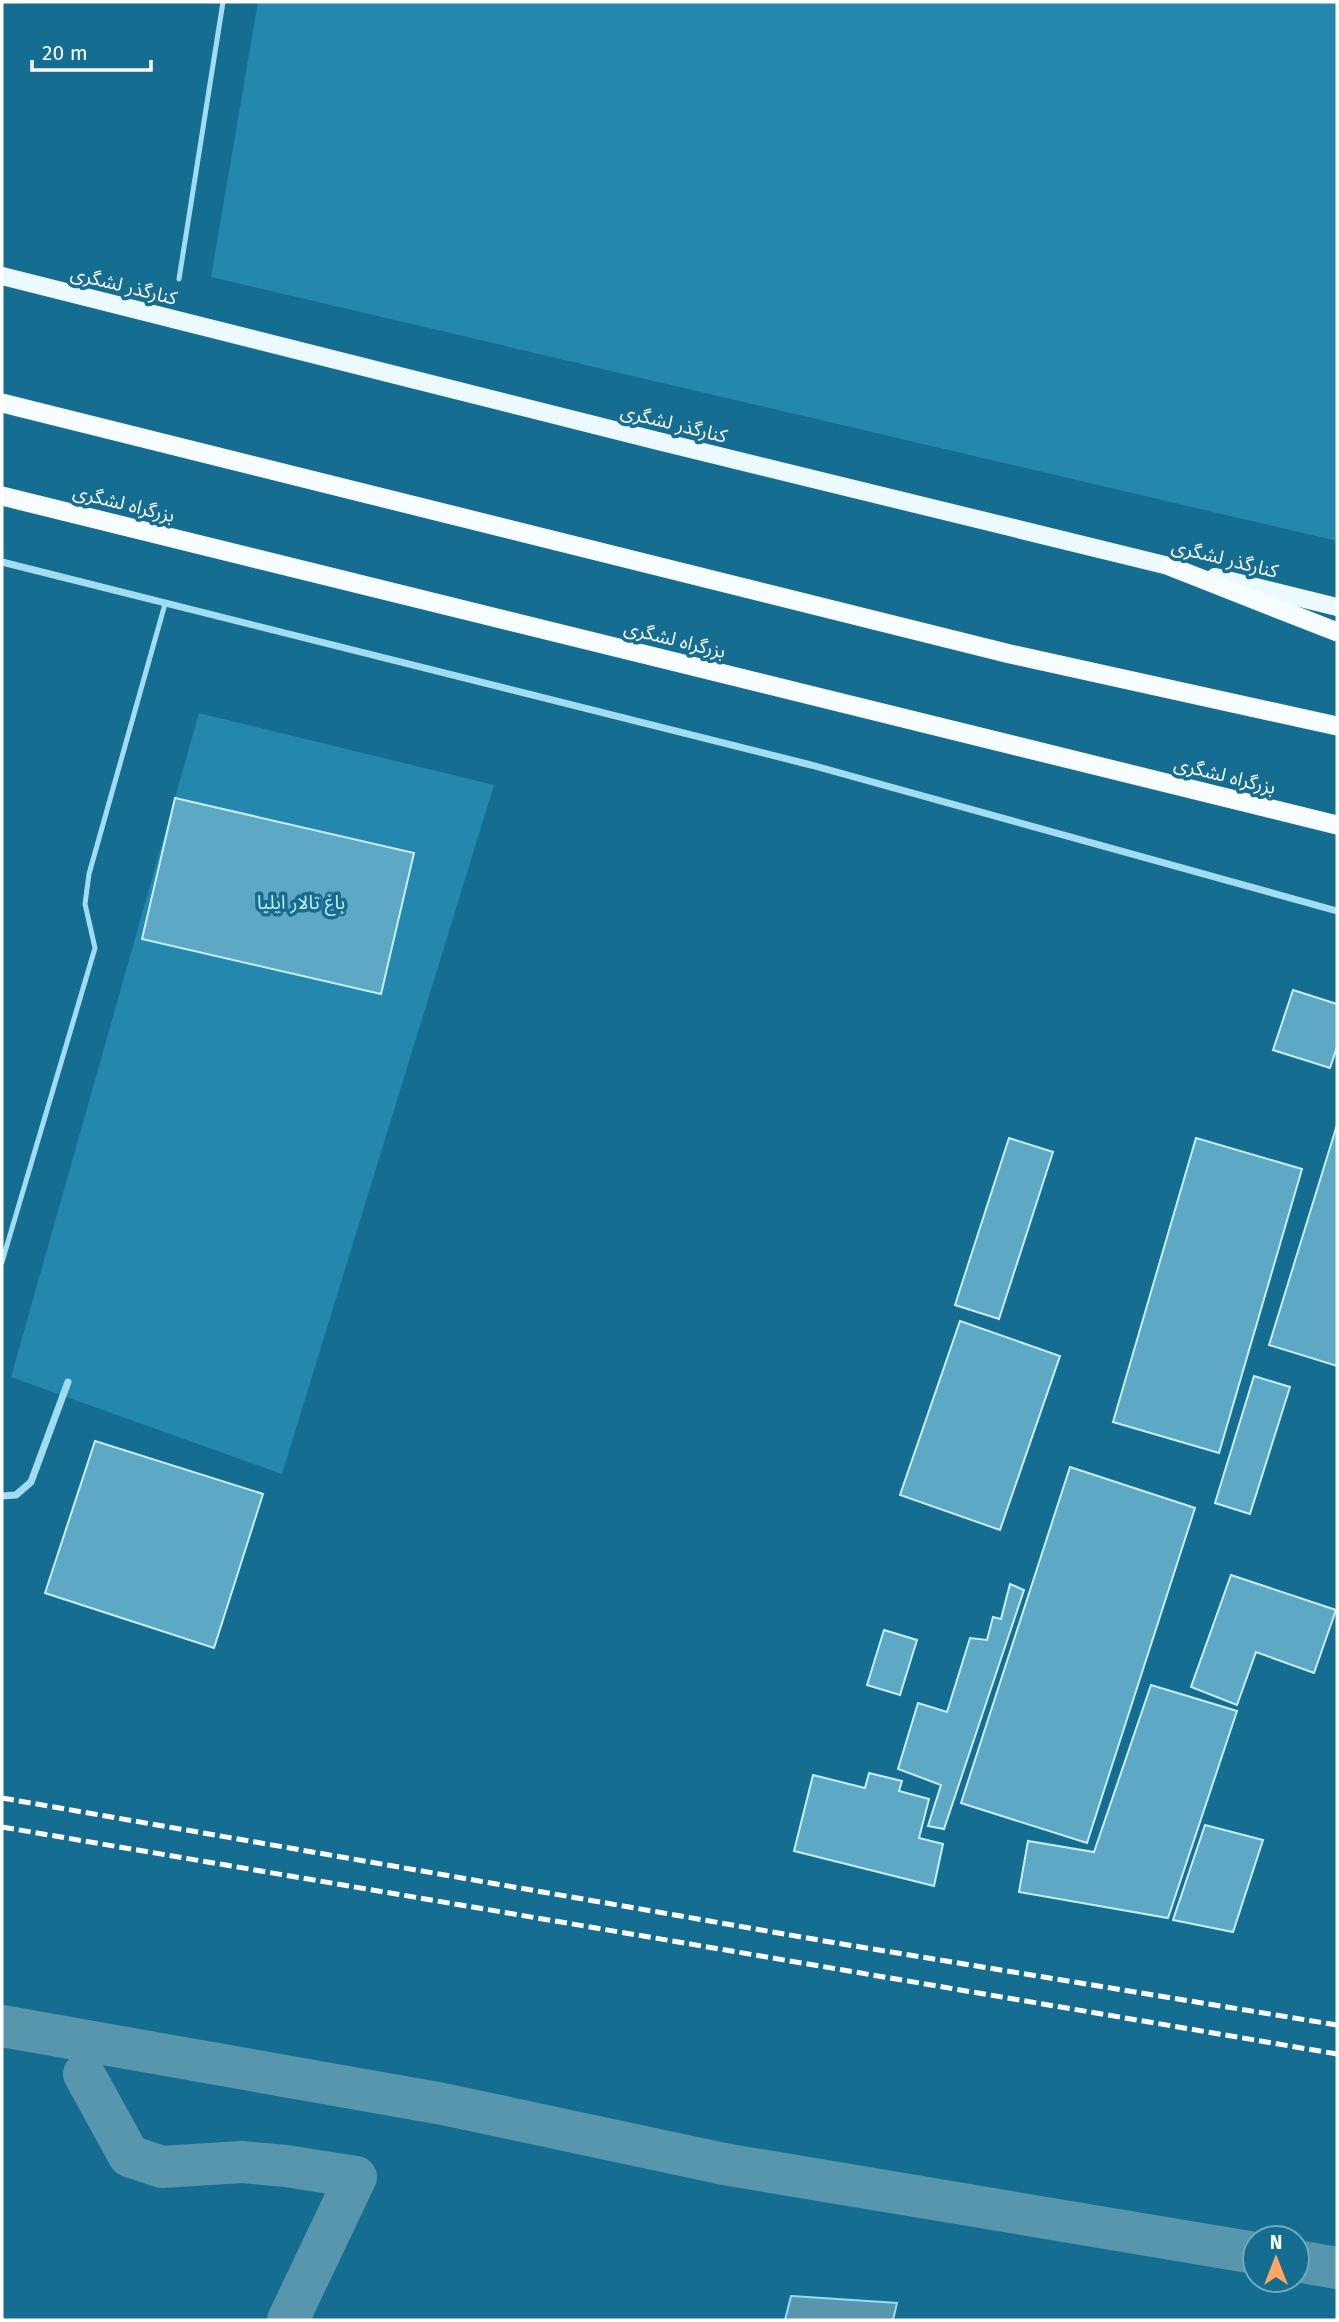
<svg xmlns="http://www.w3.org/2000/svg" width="1339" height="2322" viewBox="0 0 1339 2322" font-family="'Fira Sans','Noto Sans Arabic',sans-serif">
<rect width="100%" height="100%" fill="#156e91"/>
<path fill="#2488ae" d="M258,2H1337V541L211,277Z
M199,713L494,785L282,1474L11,1377Z"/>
<path fill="#5896ae" stroke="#94dbf4" stroke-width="2" d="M791,2296H792L897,2303L893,2320H785Z"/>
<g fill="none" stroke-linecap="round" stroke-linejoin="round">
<path stroke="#5896ae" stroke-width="42" d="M2,2026L443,2104L724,2164L1255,2253
M84,2074L129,2156L162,2167L242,2162L286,2166L356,2177L288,2320
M1297,2261L1337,2268"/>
</g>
<path fill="#5ca8c5" stroke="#c9eefc" stroke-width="2" d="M175,798L414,853L381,994L142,939Z
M1293,990L1337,1004V1047L1330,1068L1273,1050Z
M1337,1125V1366L1269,1345Z
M1009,1138L1053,1152L999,1319L955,1305Z
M1196,1138L1302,1169L1219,1453L1113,1422Z
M960,1321L1060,1356L1000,1530L900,1495Z
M1254,1376L1290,1387L1250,1514L1215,1503Z
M95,1441L263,1494L214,1648L45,1593Z
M1070,1467L1195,1508L1087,1843L961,1803Z
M1231,1575L1336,1610L1314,1673L1256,1652L1237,1705L1191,1687Z
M1010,1584L1024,1590L944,1829L928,1826L941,1785L898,1769L918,1703L947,1712L970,1638L987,1640L993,1617L1001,1619Z
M884,1630L917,1640L900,1695L867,1685Z
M1151,1685L1237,1711L1168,1918L1019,1892L1028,1841L1094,1852Z
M869,1773L902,1781L899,1791L929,1799L919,1838L943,1844L934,1886L794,1851L813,1775L865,1788Z
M1205,1825L1263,1840L1233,1932L1173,1920Z"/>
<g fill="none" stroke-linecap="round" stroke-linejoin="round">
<path stroke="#a2dcf1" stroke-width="5" d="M179,279L223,2
M2,1262L95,948L85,904L89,874L165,604"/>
<path stroke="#a2dcf1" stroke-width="7" d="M2,562L811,765L1337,911
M2,1496L16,1495L31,1482L68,1382"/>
<path stroke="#ecf9ff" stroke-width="18" d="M2,276L654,440L1181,569
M1215,577L1337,607"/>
<path stroke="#f6fcff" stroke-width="19" d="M2,403L1010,654L1337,726
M2,496L1337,825
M1169,566L1337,632"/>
<path stroke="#fff" stroke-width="5" stroke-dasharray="12 5" stroke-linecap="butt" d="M2,1798L836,1943L1337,2025
M2,1827L1337,2054"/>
</g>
<g text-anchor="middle" stroke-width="7" stroke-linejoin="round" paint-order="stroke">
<g font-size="19" fill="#fff" stroke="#156e91">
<text transform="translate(124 285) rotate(14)" y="7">کنارگذر لشگری</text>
<text transform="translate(674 423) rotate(14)" y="7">کنارگذر لشگری</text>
<text transform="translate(124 503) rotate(14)" y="7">بزرگراه لشگری</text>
<text transform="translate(1225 558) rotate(14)" y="7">کنارگذر لشگری</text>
<text transform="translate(675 639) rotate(14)" y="7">بزرگراه لشگری</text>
<text transform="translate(1225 775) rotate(14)" y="7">بزرگراه لشگری</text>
</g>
<g font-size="19" fill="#c9eefc" stroke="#156e91">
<text x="301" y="909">باغ تالار ایلیا</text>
</g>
</g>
<rect width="1339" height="2322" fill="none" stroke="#ffffff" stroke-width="7"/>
<g transform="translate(1276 2259)"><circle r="33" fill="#156e91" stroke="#73a8bd" stroke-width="2"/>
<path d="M0-5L12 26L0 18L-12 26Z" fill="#ffa662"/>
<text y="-10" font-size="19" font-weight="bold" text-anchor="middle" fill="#ffffff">N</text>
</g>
<path d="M32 60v10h119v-10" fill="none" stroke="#ffffff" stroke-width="3.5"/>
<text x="42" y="60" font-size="21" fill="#ffffff" stroke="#156e91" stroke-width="5" paint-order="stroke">20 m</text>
</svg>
